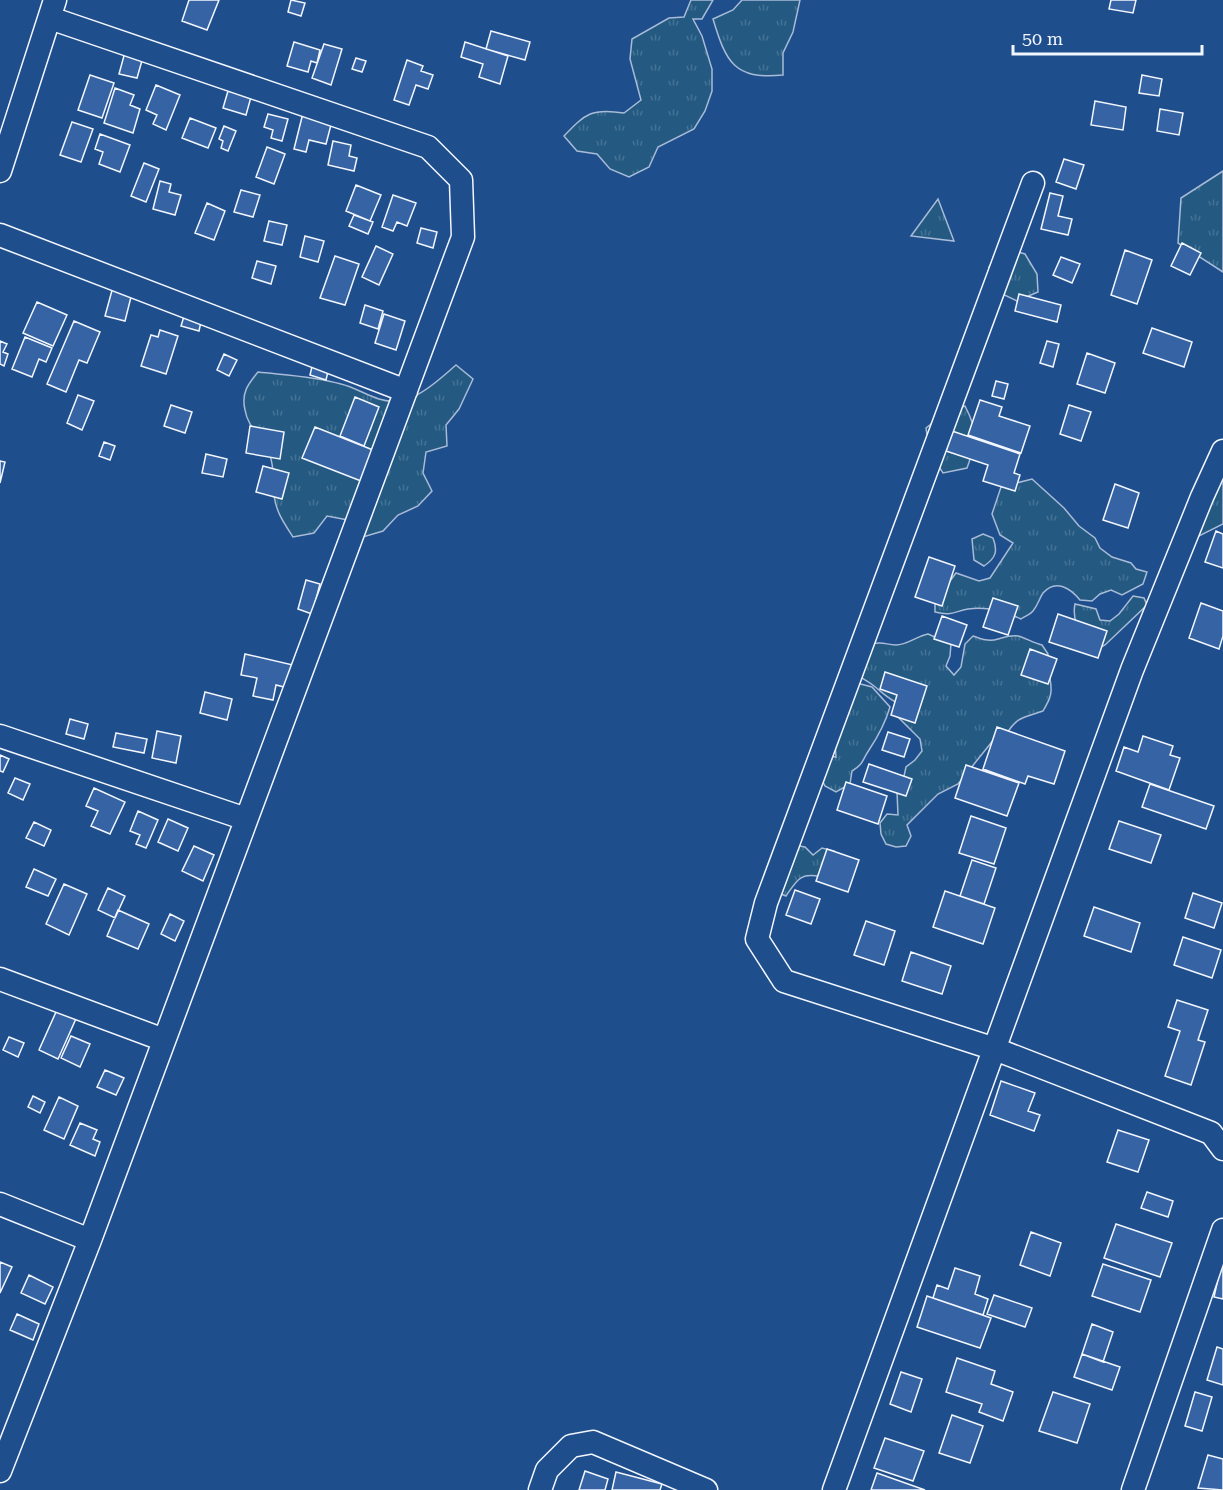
<svg xmlns="http://www.w3.org/2000/svg" width="1223" height="1490" viewBox="0 0 1223 1490" font-family="'Roboto Serif',serif">
<defs>
<pattern id="grass-tufts" width="24" height="20" patternUnits="userSpaceOnUse" patternTransform="scale(1.5)"><rect width="24" height="20" fill="#245a82"/><path d="M3 7l-1-3M5 7V3M7 7l1-3M15 17l-1-3M17 17v-4M19 17l1-3" fill="none" stroke="#447295"/></pattern>
</defs>
<rect width="100%" height="100%" fill="#1f4e8c"/>
<path fill="url(#grass-tufts)" stroke="#a8bbd7" stroke-width="1.5" d="M691,0H713L702,19H693L702,36L712,69V91L705,111L694,129L658,147L649,167L629,177L610,169L597,154L577,151L564,136C586,113 592,108 624,113L641,100L630,59L632,39L669,18L684,17Z
M742,0H800L793,32L783,53V75C734,80 726,62 713,19L733,10Z
M1223,171V272L1178,243L1181,198Z
M938,199L954,241L911,236Z
M1003,248L1025,254L1037,274L1038,292L1017,301L996,291L989,267Z
M456,365L473,379L459,409L446,425L447,446L426,452L423,473L432,491L418,506L398,515L383,531L363,537L348,520L327,516L314,533L293,537C284,523 276,512 274,495C272,480 275,465 268,450C261,436 248,428 245,410C241,393 248,384 258,372C285,375 314,376 341,384C354,387 366,395 379,399C410,409 435,383 456,365Z
M965,406C979,433 977,440 967,468L943,473L930,453L926,428L944,414Z
M1032,479L1064,508L1079,526L1095,538L1100,548L1112,557L1131,563L1136,569L1147,572L1143,584L1122,595L1111,590L1100,594L1092,601L1080,600C1071,589 1056,578 1043,593C1039,599 1038,605 1033,611C1030,615 1025,616 1021,619C1006,612 986,606 968,609C953,612 952,616 935,612V601L956,573L979,581L990,578L1013,543L1000,535L992,514L1001,487Z
M1223,479V524L1195,538L1213,496Z
M983,534L993,538C998,551 996,558 984,566L974,560L972,539Z
M1133,596L1144,598L1147,605L1105,645L1094,651C1083,635 1071,624 1075,604L1096,609L1100,620L1110,621L1119,614Z
M928,634L951,644L950,656L946,666L954,675L961,667L965,644L973,636C981,639 989,642 998,639C1005,637 1010,635 1018,636C1026,638 1033,643 1042,645L1048,654C1045,669 1051,675 1051,688C1052,696 1047,704 1043,711C1024,718 1017,716 1006,735L995,738L958,784L938,794L907,825L911,836L906,846L896,847L886,844L881,834L880,823L887,814L898,815L897,792L902,785L906,767L915,760L922,751L920,739L896,715L900,704C889,700 883,693 874,686C866,680 860,678 854,671L871,644C884,641 886,645 896,645C907,645 917,636 928,634Z
M849,681L872,687L890,707C885,724 879,735 869,750C862,760 864,764 852,771L850,784L836,792L825,786L820,776L825,755L836,757L834,730Z
M794,845L805,847L813,855L822,848L834,851L821,877C800,872 797,880 786,896L776,892Z"/>
<path fill="#3563a3" stroke="#f2f6ff" stroke-width="1.5" d="M189,0H219L207,30L182,21Z
M291,0L305,3L301,16L288,12Z
M1111,0H1136L1133,13L1109,9Z
M491,31L530,42L525,60L486,49Z
M294,42L320,50L317,63L311,61L308,72L287,66Z
M465,42L508,56L500,84L479,77L483,64L461,57Z
M324,44L342,49L331,85L312,78Z
M125,52L143,57L137,78L119,74Z
M356,58L366,61L362,72L352,69Z
M407,60L423,66L421,71L433,75L428,89L416,85L409,105L394,100Z
M90,75L114,83L102,118L78,110Z
M1142,75L1162,79L1159,96L1139,93Z
M156,85L180,95L166,130L153,124L157,115L146,110Z
M115,88L134,95L130,105L140,109L133,133L104,123Z
M228,91L251,97L246,115L223,108Z
M1095,101L1126,107L1123,130L1091,125Z
M1160,109L1183,113L1179,135L1157,131Z
M303,113L332,121L326,144L309,140L306,152L294,149Z
M268,114L288,119L282,141L271,138L273,130L264,127Z
M190,118L216,128L208,148L182,138Z
M72,122L93,129L81,162L60,155Z
M224,126L236,131L228,151L221,148L223,141L219,139Z
M100,134L130,145L120,172L99,164L103,152L95,149Z
M333,141L351,145L349,156L357,158L354,171L328,165Z
M267,147L285,154L274,184L256,177Z
M1064,159L1084,165L1076,189L1056,182Z
M144,163L159,169L146,202L131,196Z
M160,181L171,184L169,192L181,195L175,215L153,209Z
M356,185L381,195L370,221L346,211Z
M241,190L260,195L253,217L234,212Z
M1050,193L1063,196L1058,216L1072,219L1068,235L1041,229Z
M393,195L416,203L407,226L397,222L393,231L382,227Z
M207,203L225,211L214,240L195,233Z
M354,215L373,222L368,234L349,226Z
M269,221L287,225L282,245L264,241Z
M421,228L437,232L433,248L417,243Z
M305,236L324,241L318,262L300,257Z
M1182,243L1201,253L1190,275L1171,266Z
M376,246L393,254L379,285L362,277Z
M1125,250L1152,260L1137,304L1111,295Z
M335,256L359,264L345,305L320,298Z
M1061,257L1080,264L1072,283L1053,275Z
M257,261L276,266L271,284L252,278Z
M114,283L133,289L125,321L105,316Z
M1019,294L1061,305L1057,322L1015,311Z
M37,302L67,315L53,346L23,333Z
M365,305L383,311L378,329L360,323Z
M185,313L202,317L199,331L181,326Z
M384,314L405,321L396,350L375,343Z
M74,321L100,332L87,363L79,360L66,392L47,384Z
M1152,328L1192,342L1184,367L1143,353Z
M160,330L178,336L166,374L141,366L151,335L158,337Z
M25,337L52,348L46,362L39,359L32,377L12,369Z
M0,341L7,344L3,352L8,354L4,366L0,364Z
M1047,341L1059,344L1053,367L1040,363Z
M1087,353L1115,363L1105,393L1077,384Z
M224,354L237,360L229,376L217,370Z
M314,358L330,363L326,380L310,375Z
M996,381L1008,384L1004,399L992,396Z
M78,395L94,401L82,430L67,423Z
M355,397L379,407L364,446L340,436Z
M980,400L1002,407L999,416L1030,426L1021,453L968,435Z
M171,405L192,412L185,433L164,426Z
M1069,405L1091,412L1081,441L1060,434Z
M250,426L284,432L280,459L246,453Z
M315,427L373,450L361,481L302,458Z
M952,431L1020,454L1014,473L1020,475L1015,491L983,481L988,465L946,451Z
M104,442L115,446L110,460L99,456Z
M206,454L227,459L223,477L202,473Z
M0,461L5,462L0,483Z
M263,466L289,473L282,499L256,492Z
M1115,484L1139,493L1128,528L1103,520Z
M1216,531L1223,534V568L1205,562Z
M929,557L955,566L942,606L915,597Z
M306,580L320,584L312,614L298,609Z
M993,598L1018,606L1008,635L983,627Z
M1201,603L1223,611V636L1219,649L1189,638Z
M1058,614L1107,631L1098,658L1049,642Z
M942,616L967,625L959,647L934,639Z
M1030,649L1057,659L1048,684L1021,675Z
M245,654L293,665L288,688L276,685L273,700L253,696L257,678L241,675Z
M885,672L927,686L915,723L891,715L897,695L880,689Z
M205,692L232,699L227,720L200,713Z
M70,719L88,724L84,739L66,734Z
M997,727L1065,751L1054,784L1028,776L1025,784L983,769Z
M157,731L181,736L176,763L152,758Z
M888,732L910,739L904,757L882,750Z
M116,733L147,739L144,753L113,747Z
M1143,736L1173,746L1170,755L1180,758L1169,790L1116,771L1124,747L1138,752Z
M0,755L9,759L3,772L0,771Z
M869,764L912,779L906,796L863,782Z
M966,765L1019,783L1007,816L955,798Z
M15,778L30,784L23,800L8,793Z
M846,782L887,796L878,824L837,810Z
M1150,784L1214,806L1206,829L1142,807Z
M94,788L125,802L110,834L91,826L98,811L86,806Z
M138,811L158,820L146,848L136,844L140,835L130,831Z
M971,816L1006,828L994,864L959,853Z
M168,819L188,828L178,851L158,842Z
M1119,821L1161,835L1151,863L1109,849Z
M34,822L51,830L44,846L26,838Z
M194,846L214,855L203,881L182,871Z
M827,849L859,860L848,892L816,881Z
M972,860L996,868L984,904L960,896Z
M34,869L56,879L48,896L26,887Z
M64,884L87,894L69,935L46,924Z
M108,888L125,896L115,918L98,910Z
M795,890L820,899L811,924L786,915Z
M945,891L995,908L983,944L933,927Z
M1193,893L1222,903L1214,928L1185,918Z
M1094,907L1140,923L1131,952L1084,936Z
M118,910L149,924L138,949L107,936Z
M170,914L184,921L175,941L161,934Z
M866,921L895,931L884,965L854,955Z
M1183,937L1221,950L1212,978L1174,965Z
M911,952L951,966L942,994L902,981Z
M1177,1000L1208,1010L1198,1040L1205,1042L1191,1085L1165,1076L1180,1031L1168,1027Z
M60,1003L79,1012L58,1059L39,1050Z
M71,1036L90,1044L80,1067L61,1058Z
M9,1037L24,1043L18,1057L3,1050Z
M105,1070L124,1078L116,1095L97,1087Z
M1001,1081L1035,1093L1028,1111L1040,1115L1034,1131L990,1115Z
M33,1096L45,1102L40,1113L28,1107Z
M59,1097L78,1106L64,1139L44,1130Z
M80,1123L97,1130L93,1139L100,1142L95,1156L70,1145Z
M1118,1130L1149,1140L1138,1172L1107,1162Z
M1147,1192L1173,1201L1168,1217L1141,1208Z
M1116,1224L1172,1243L1160,1277L1104,1258Z
M1031,1232L1061,1243L1050,1276L1020,1265Z
M1222,1261L1223,1262V1299L1214,1297Z
M0,1262L12,1267L0,1293Z
M1103,1264L1151,1280L1140,1312L1092,1296Z
M955,1268L980,1276L975,1294L988,1299L983,1315L933,1298L937,1285L948,1289Z
M29,1275L53,1287L45,1304L21,1293Z
M994,1295L1032,1308L1025,1327L987,1314Z
M927,1296L991,1318L980,1348L917,1327Z
M17,1314L39,1324L33,1340L10,1330Z
M1092,1324L1113,1332L1103,1362L1082,1354Z
M1217,1347L1223,1349V1385L1207,1380Z
M1082,1354L1120,1367L1112,1390L1074,1377Z
M957,1358L995,1371L991,1384L1013,1392L1003,1421L979,1412L982,1404L946,1392Z
M901,1372L922,1379L911,1412L890,1404Z
M1053,1392L1090,1404L1077,1443L1039,1431Z
M1195,1392L1212,1397L1202,1431L1185,1426Z
M952,1415L983,1426L970,1463L939,1453Z
M885,1438L924,1451L913,1481L874,1468Z
M1208,1455L1223,1459V1490L1198,1488Z
M585,1471L608,1479L605,1490H579Z
M616,1472L662,1484L660,1490H612Z
M877,1473L925,1490H871Z"/>
<g fill="none" stroke-linecap="round" stroke-linejoin="round">
<g stroke="#f2f6ff" stroke-width="25">
<path id="minor" d="M0,171L55,0
M1033,183L766,903L757,939L784,981L995,1049L1211,1133L1223,1149
M0,235L406,391
M0,736L246,819
M0,979L164,1040
M0,1204L90,1240
M0,1471L90,1240L463,237L461,180L428,147L50,18
M540,1490L547,1470L571,1446L593,1442L706,1490
M834,1490L1132,670L1202,497L1223,451
M1133,1490L1223,1230"/>
</g>
<use href="#minor" stroke="#1f4e8c" stroke-width="22"/>
</g>
<path d="M1013 45v9h189v-9" fill="none" stroke="#f2f6ff" stroke-width="3"/>
<text x="1022" y="45" font-size="18" fill="#f2f6ff" stroke="#1f4e8c" stroke-width="4.5" paint-order="stroke">50 m</text>
</svg>
